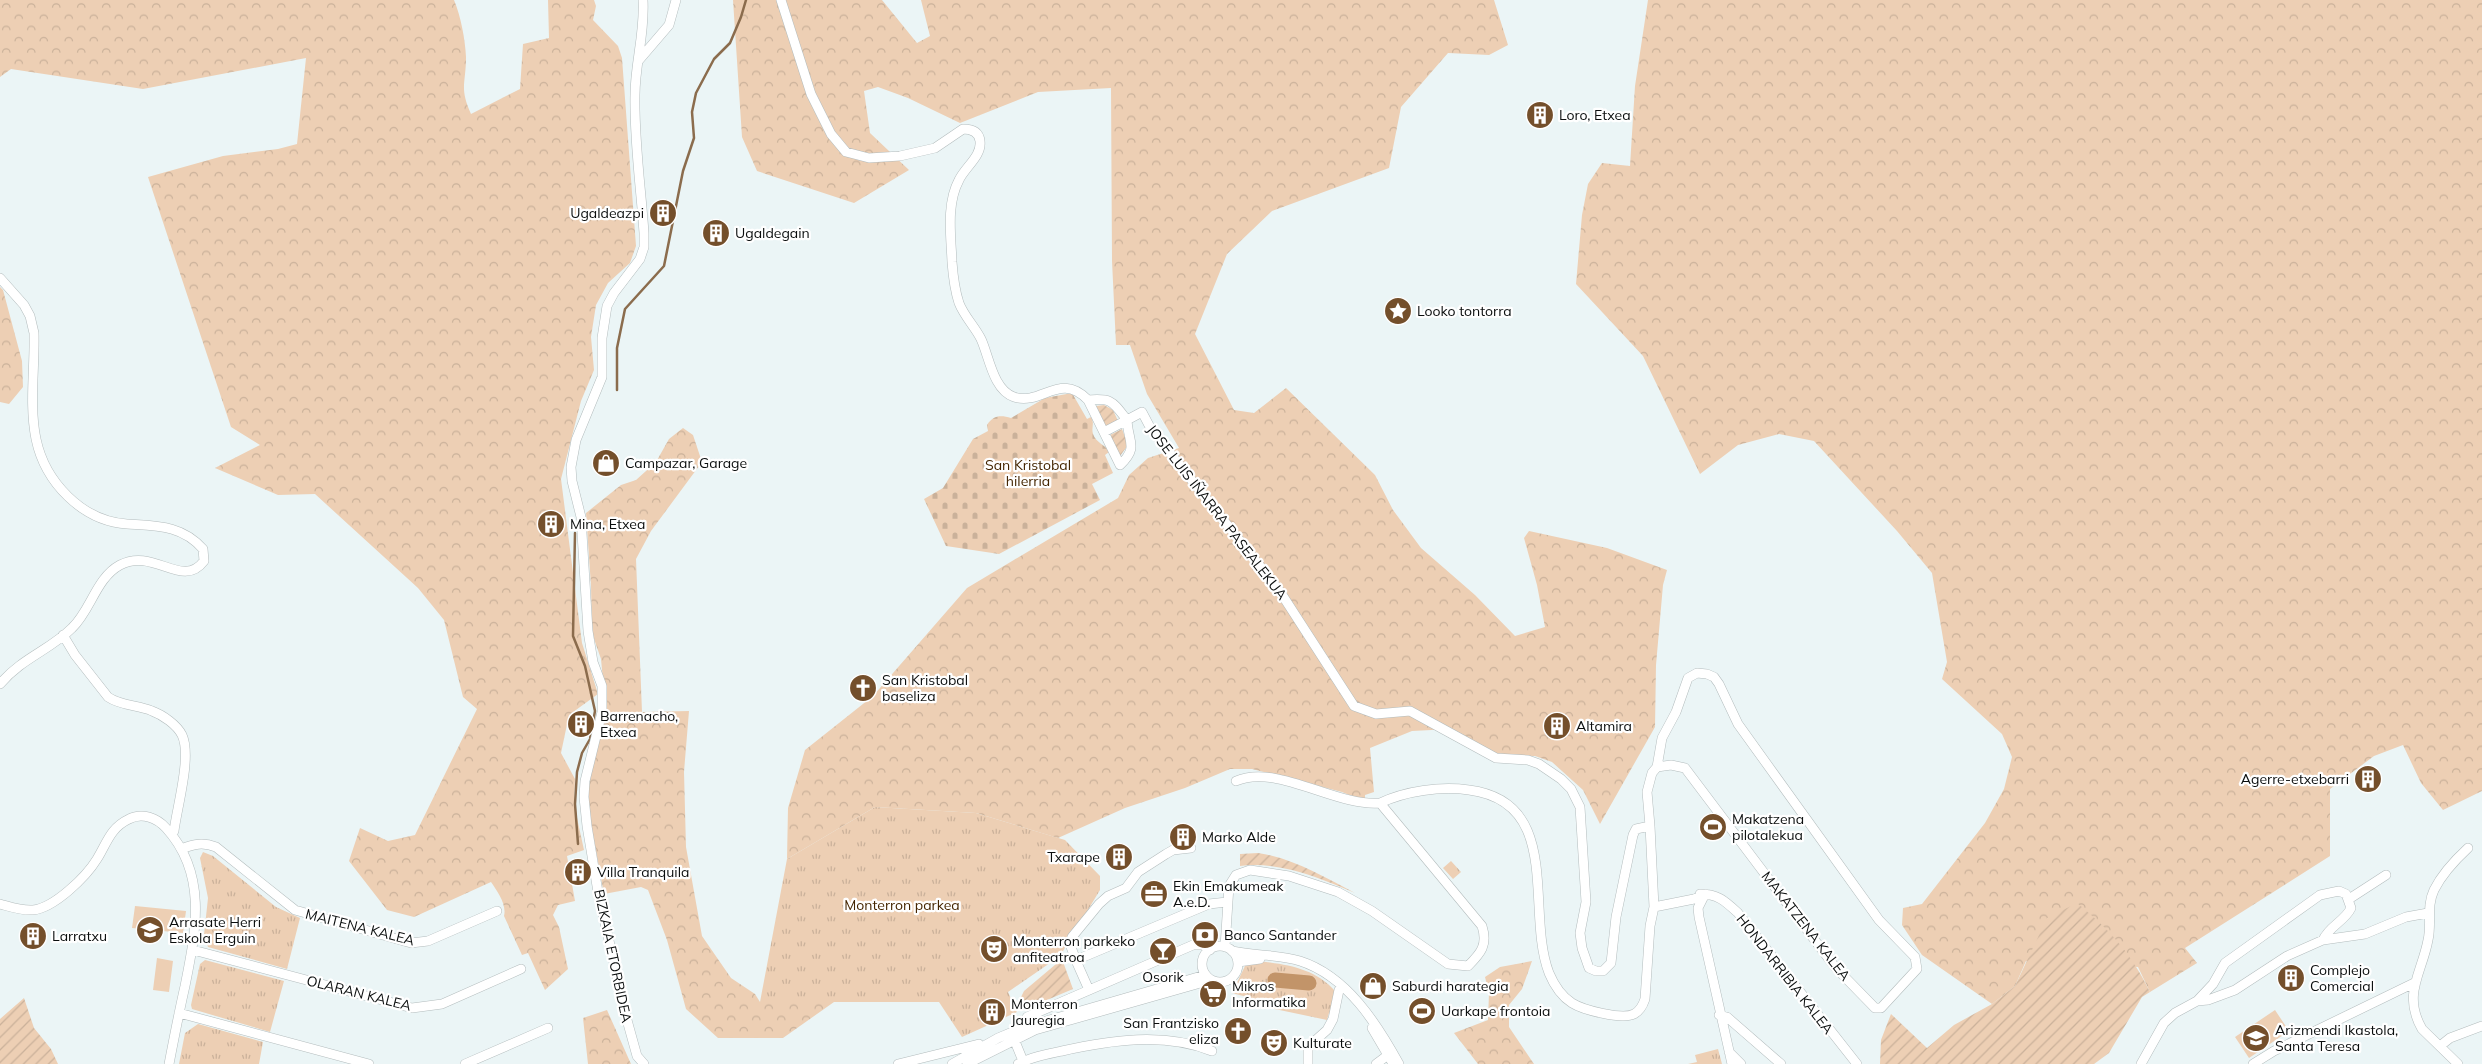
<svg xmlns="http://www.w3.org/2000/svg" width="2482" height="1064" viewBox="0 0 2482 1064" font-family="Mulish,sans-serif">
<defs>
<pattern id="grass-tufts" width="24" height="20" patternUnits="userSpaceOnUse" patternTransform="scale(1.25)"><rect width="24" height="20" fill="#edcfb4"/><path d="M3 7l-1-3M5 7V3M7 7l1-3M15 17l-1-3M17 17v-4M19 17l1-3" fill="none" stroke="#cab19a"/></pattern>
<pattern id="forest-crowns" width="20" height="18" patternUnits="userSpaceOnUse" patternTransform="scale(1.25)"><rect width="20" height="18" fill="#edcfb4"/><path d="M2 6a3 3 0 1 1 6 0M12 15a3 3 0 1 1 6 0" fill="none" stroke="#cab19a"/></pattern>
<pattern id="cemetery-stones" width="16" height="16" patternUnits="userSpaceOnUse" patternTransform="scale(1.25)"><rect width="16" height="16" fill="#edcfb4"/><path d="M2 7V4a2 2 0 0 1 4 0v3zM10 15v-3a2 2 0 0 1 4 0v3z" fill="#cab19a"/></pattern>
<pattern id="garden-furrows" width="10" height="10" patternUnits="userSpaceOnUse" patternTransform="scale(1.25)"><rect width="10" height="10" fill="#edcfb4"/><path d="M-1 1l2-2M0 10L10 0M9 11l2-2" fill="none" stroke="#cab19a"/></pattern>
</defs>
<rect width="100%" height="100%" fill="#ebf5f6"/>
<path fill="url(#grass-tufts)" d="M875,807L976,813L1065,840L1100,876V890L1060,956L1008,992L1017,1012L962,1037L939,1002H760L787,859Z
M203,852L213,856L276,907L300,918L287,969L208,947L204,935L208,898L200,858Z
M1451,861L1461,872L1453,879L1443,868Z
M205,960L284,981L270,1032L192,1009L191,1005L200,964Z
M1256,961C1285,964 1315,968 1335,991L1331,1013H1329L1327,1020L1261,1006L1262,1001L1232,993L1245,966Z
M198,1024L263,1042L259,1064H179L185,1033Z
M1718,1049L1722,1064H1688L1697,1062L1695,1055Z"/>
<path fill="url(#forest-crowns)" d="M0,0H454C461,17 465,39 466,57C466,84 459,87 471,114L520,89L523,44L549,38L548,0H594L596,6L593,20L618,46L622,58L636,246L630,263L608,283L596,305L591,337L594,370L581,401L561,479L582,643L598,694L569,715L561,753L575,779L574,804L584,850L567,856L575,901L558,905L553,915L559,927L568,969L545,990L528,953L522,955L504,916C507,904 497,891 491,882L414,917L387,910L349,861L360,828L388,841L415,835L477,709L463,697L444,620L418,588L315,494L278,495L215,468L260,445L231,427L148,177L223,156L278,149L297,144L306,58L143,89L11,69L0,77Z
M733,0H882L917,43L930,36L921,0H1494L1508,45L1489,55L1448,53L1401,107L1389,168L1272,211L1227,254L1195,334L1234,410L1254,413L1286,388L1375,475L1393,510L1421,548L1475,595L1515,636L1545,627L1537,585L1524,538L1529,531L1607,548L1667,570L1663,585L1656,665L1655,727L1600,824L1583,790L1552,762L1535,756L1498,755L1451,729L1412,731L1370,748L1374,792L1365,795V798L1359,799L1342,792L1252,769H1230L1185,788L1125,808L1058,838L976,813L875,807L787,859L788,808L805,750L873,696L967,588L1118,498L1129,475L1148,458L1179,448L1147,394L1130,345H1116L1112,261L1111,88L1038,92L960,123L908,98L878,87L864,91L870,133L909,170L854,203L757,171L742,137Z
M1648,0H2482V791L2443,810L2421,783L2403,745L2374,756L2330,789V856L2185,948L2197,963L2150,992L2138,967L2026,961L2015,986L1992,1004L1922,955L1902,925L1903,908L1922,904L1985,823L2004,789L2012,757L2002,734L1942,679L1947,662L1932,573L1897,531L1814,441L1779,434L1738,445L1700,474L1643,356L1576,284L1582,215L1588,184L1602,163L1630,166L1635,86Z
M0,287L3,290L22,361L23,387L9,404L0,402Z
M683,428L693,435L702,462L651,531L636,559L642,712L689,711L684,772L686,847L702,936L731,978L755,994L760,1002H834L783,1038H718L686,1009L667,940L648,890L641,887L604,894L589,814V784L605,702L601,659L592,633L591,586L586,513L621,485L636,480L656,462L669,439Z
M1532,961L1522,989L1509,1005V1027L1534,1064H1478L1454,1033L1488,1020L1489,993L1485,977L1500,967Z
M607,1010L631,1064H588L583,1018Z"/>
<path fill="url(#cemetery-stones)" d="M1072,393L1087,419L1091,417C1095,424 1091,427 1093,434C1096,443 1105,444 1109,452L1105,455L1113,473L1092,484L1100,500L999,554L946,546L924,499L943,488L973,439L988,431L987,425C993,415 1001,415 1011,418L1045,398Z"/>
<path fill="url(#garden-furrows)" d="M1104,405L1113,410L1118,421L1105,427L1096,406Z
M1122,429L1128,445L1120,456L1110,435Z
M1258,853C1293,858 1324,877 1355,893C1320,878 1279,861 1240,866V854Z
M2077,903C2110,930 2131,953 2150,992L2142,997L2109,1053L2094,1064H1880L1881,1040L1891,1014L1927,1048L1954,1025L1992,1004L2015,986L2047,918Z
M1062,959L1073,989L1028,1008L1023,1006L1021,997L1024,991Z
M24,998L34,1028L51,1049L58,1064H0V1019Z"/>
<path fill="#edcfb4" d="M135,906L186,911L183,933L132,928Z
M157,958L173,961L169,992L153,990Z
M2275,1010L2289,1031L2249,1058L2235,1037Z"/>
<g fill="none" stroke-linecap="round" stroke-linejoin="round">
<path stroke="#8b6c4d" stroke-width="2.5" d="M617,390V348L625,309L664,266L683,171L694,138L692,112L696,93L714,59L730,43L741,17L746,0
M575,533L573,636L585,666L595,711L590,739L582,753L577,772L575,804L578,844"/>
<path stroke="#c29469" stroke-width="15" d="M1275,980L1309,983"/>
<g stroke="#b3bcbd" stroke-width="10">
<path id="minor" d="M643,0C645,34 635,63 635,95C634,141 641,188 644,233V247L640,259L614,293L607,306L602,338V377L576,440L571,467L572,481L581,517L588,631L593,662L602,686V712L585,781L584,797L587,826L598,892L627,1020L637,1056L644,1064
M781,0L811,94L831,134L846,152L869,158L900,156L935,148L963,129C972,129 979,132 980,141C982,156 965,167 959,180C946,204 951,236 952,262C953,275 955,291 959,303C964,316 975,327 981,339C989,356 993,390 1014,397C1042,406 1060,371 1088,400
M639,60L669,25L676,0
M0,278L24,305L30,316L34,333C35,367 29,405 36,439C45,482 82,521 127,524C157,526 182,525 203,549L204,561C182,590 154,547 120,565C96,578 91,610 72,628C50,650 22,658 0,684
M1104,432L1127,420C1128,442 1139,447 1120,465L1088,400C1112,398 1112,401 1127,420L1142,412L1151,429L1279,590L1354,706L1376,714L1410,711L1496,758L1528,760L1539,764L1561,779L1571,789L1580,807L1586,902L1580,933L1582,948L1589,968L1596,971H1603L1611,963L1616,917L1633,835L1636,829L1650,826L1654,907
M63,635L75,655L108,697C121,706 138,705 152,711C163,715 177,725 182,735C192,756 177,807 174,831L172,834
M1236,781C1276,763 1336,807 1380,803
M1650,826L1647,792L1652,773L1657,767L1662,738L1676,712L1688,678L1697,673L1707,674L1714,677L1719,684L1738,724L1879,920L1915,957L1917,969L1881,1008H1875L1835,967L1685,768L1671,765L1657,767
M181,849C194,844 203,842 216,847L295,910L411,943L428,941L497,911
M1700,894C1718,894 1725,901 1738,913L1857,1064
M1704,896L1698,908L1699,917L1732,1064
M2349,899L2386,875
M0,904C11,907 22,911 33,910C54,908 86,877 97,859C107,843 110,828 129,819C142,812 157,818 166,828C208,874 196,931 185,986C179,1012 174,1038 169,1064
M1202 964a18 18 0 1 1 36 0a18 18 0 1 1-36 0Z
M1225,947L1229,886L1236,875L1250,870L1289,876L1338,892L1372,911L1448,964L1468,966C1481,953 1488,945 1482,926L1380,803C1406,791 1440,786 1469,790C1564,802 1525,911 1549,973C1554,985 1561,996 1572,1003C1583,1010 1622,1020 1634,1014C1640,1011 1643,1005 1645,999L1650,926L1654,907L1694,899L1706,894
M193,950L412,1008L442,1004L521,969
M1232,951C1254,956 1278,954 1300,961C1347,976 1377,1024 1399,1064
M1238,962L1260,959
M1077,963L1071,947L1072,937L1099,904L1108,896L1126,888L1138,872L1166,854L1173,850L1191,848
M1089,990L1077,963L1081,958L1209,904L1227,902
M2197,1001L2213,984L2225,963L2320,895L2339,891L2346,894L2351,908C2345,921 2329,926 2323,940
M179,1013L369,1064
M1719,1015L1727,1017L1781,1064
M1022,1028L1027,1017L1193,945H1203L1210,950
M1372,1028L1392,1062
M1014,1039L1023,1061
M2440,1046L2450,1038L2482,1026
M1729,1052L1741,1064
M465,1064L548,1028
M898,1064L979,1044
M952,1064L998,1038L1022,1028L1205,975
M967,1064L1035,1030L1211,980
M1018,1064C1031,1057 1047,1054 1062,1051C1111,1040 1164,1032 1212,1051
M1308,1064V1047L1327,1030L1333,1019L1339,990
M1376,1064L1388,1055
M2141,1064L2164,1023L2175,1013L2197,1001L2208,1000L2235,990L2287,956L2323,940L2365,934L2406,917L2428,913
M2253,1064L2274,1051L2414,983
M2458,1064L2422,1029C2402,994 2422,973 2428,940C2432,923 2426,907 2434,890C2442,874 2455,860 2468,848"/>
</g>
<use href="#minor" stroke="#fff" stroke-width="9"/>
</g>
<defs>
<g id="building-disc" transform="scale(1.4375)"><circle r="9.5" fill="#744f2b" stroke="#fff"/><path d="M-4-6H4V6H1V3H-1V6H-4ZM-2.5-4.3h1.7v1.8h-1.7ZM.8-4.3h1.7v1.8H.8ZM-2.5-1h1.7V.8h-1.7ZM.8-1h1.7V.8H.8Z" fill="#fff"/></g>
<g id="sight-disc" transform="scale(1.4375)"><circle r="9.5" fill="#744f2b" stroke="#fff"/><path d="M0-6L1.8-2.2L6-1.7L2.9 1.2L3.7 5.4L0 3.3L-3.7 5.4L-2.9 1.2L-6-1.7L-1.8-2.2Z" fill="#fff"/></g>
<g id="shop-disc" transform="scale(1.4375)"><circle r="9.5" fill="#744f2b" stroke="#fff"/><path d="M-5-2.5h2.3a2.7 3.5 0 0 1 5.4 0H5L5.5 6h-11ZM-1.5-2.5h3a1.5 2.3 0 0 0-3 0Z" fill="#fff"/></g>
<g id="church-disc" transform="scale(1.4375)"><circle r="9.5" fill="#744f2b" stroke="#fff"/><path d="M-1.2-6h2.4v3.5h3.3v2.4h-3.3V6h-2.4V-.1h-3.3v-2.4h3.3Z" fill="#fff"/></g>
<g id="stadium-disc" transform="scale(1.4375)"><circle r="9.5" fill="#744f2b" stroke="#fff"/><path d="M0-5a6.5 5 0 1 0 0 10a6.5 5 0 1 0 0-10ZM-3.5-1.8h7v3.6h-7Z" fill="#fff"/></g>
<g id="office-disc" transform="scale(1.4375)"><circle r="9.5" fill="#744f2b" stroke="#fff"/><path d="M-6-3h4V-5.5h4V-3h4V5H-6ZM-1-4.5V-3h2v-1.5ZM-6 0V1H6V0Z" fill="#fff"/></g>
<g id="school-disc" transform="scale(1.4375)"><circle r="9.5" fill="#744f2b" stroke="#fff"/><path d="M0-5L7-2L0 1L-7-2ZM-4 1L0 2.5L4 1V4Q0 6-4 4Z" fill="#fff"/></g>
<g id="bank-disc" transform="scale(1.4375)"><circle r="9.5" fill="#744f2b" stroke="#fff"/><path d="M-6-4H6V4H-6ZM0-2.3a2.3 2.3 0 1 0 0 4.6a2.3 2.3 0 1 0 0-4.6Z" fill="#fff"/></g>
<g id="theatre-disc" transform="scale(1.4375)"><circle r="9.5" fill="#744f2b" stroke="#fff"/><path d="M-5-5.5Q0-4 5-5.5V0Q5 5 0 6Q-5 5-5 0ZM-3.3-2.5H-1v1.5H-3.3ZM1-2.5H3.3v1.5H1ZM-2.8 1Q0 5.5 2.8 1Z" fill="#fff"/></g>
<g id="bar-disc" transform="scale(1.4375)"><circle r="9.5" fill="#744f2b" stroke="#fff"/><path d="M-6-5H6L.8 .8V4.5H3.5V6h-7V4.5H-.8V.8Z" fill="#fff"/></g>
<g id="supermarket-disc" transform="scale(1.4375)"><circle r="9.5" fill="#744f2b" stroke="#fff"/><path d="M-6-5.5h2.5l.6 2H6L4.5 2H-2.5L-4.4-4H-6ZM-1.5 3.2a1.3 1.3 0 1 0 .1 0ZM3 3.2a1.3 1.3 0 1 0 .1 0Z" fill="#fff"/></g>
</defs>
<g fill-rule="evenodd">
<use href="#building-disc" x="1540" y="115"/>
<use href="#building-disc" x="663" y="213"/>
<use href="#building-disc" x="716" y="233"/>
<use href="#sight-disc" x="1398" y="311"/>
<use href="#shop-disc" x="606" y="463"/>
<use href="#building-disc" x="551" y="524"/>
<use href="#church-disc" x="863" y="688"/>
<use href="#building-disc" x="581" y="724"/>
<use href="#building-disc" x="1557" y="726"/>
<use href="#building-disc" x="2368" y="779"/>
<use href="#stadium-disc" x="1713" y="827"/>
<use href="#building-disc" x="1183" y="837"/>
<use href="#building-disc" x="1119" y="857"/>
<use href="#building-disc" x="578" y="872"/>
<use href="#office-disc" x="1154" y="894"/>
<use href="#school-disc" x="150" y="930"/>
<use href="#bank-disc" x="1205" y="935"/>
<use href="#building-disc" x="33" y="936"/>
<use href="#theatre-disc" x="994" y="949"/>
<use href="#bar-disc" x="1163" y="951"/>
<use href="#building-disc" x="2291" y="978"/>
<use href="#shop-disc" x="1373" y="986"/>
<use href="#supermarket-disc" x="1213" y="994"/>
<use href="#stadium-disc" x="1422" y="1011"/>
<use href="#building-disc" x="992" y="1012"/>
<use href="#church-disc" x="1238" y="1031"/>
<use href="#school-disc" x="2256" y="1038"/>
<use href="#theatre-disc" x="1274" y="1043"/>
</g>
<g text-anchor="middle" stroke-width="4.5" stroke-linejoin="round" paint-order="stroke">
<g font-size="14" fill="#0a0d0d" stroke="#fff" text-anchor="start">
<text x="1559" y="120">Loro, Etxea</text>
<text x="644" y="218" text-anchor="end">Ugaldeazpi</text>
<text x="735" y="238">Ugaldegain</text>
<text x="1417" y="316">Looko tontorra</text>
<text x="625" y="468">Campazar, Garage</text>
<text x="570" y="529">Mina, Etxea</text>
<text x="882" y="685">San Kristobal<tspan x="882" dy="16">baseliza</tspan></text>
<text x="600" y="721">Barrenacho,<tspan x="600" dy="16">Etxea</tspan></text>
<text x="1576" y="731">Altamira</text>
<text x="2349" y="784" text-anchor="end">Agerre-etxebarri</text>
<text x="1732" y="824">Makatzena<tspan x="1732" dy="16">pilotalekua</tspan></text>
<text x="1202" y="842">Marko Alde</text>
<text x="1100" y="862" text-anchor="end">Txarape</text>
<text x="597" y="877">Villa Tranquila</text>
<text x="1173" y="891">Ekin Emakumeak<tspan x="1173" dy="16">A.e.D.</tspan></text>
<text x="169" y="927">Arrasate Herri<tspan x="169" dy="16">Eskola Erguin</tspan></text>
<text x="1224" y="940">Banco Santander</text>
<text x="52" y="941">Larratxu</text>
<text x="1013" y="946">Monterron parkeko<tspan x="1013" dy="16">anfiteatroa</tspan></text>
<text x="2310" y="975">Complejo<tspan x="2310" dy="16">Comercial</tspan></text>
<text x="1163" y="982" text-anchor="middle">Osorik</text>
<text x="1232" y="991">Mikros<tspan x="1232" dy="16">Informatika</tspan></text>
<text x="1392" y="991">Saburdi harategia</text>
<text x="1011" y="1009">Monterron<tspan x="1011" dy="16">Jauregia</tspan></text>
<text x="1441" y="1016">Uarkape frontoia</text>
<text x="1219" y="1028" text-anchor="end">San Frantzisko<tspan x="1219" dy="16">eliza</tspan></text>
<text x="2275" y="1035">Arizmendi Ikastola,<tspan x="2275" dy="16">Santa Teresa</tspan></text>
<text x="1293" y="1048">Kulturate</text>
</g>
<g font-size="14" fill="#442501" stroke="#fff">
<text x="1028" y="470">San Kristobal<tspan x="1028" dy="16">hilerria</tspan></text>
<text x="902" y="910">Monterron parkea</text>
</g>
<g font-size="14" fill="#0a0d0d" stroke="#fff">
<text transform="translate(1217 512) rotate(52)" y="5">JOSE LUIS IÑARRA PASEALEKUA</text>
<text transform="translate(1806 926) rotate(52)" y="5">MAKATZENA KALEA</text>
<text transform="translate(360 927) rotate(14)" y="5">MAITENA KALEA</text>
<text transform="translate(613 956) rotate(78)" y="5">BIZKAIA ETORBIDEA</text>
<text transform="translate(1785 974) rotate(52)" y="5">HONDARRIBIA KALEA</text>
<text transform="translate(359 993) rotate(14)" y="5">OLARAN KALEA</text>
</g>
</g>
</svg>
